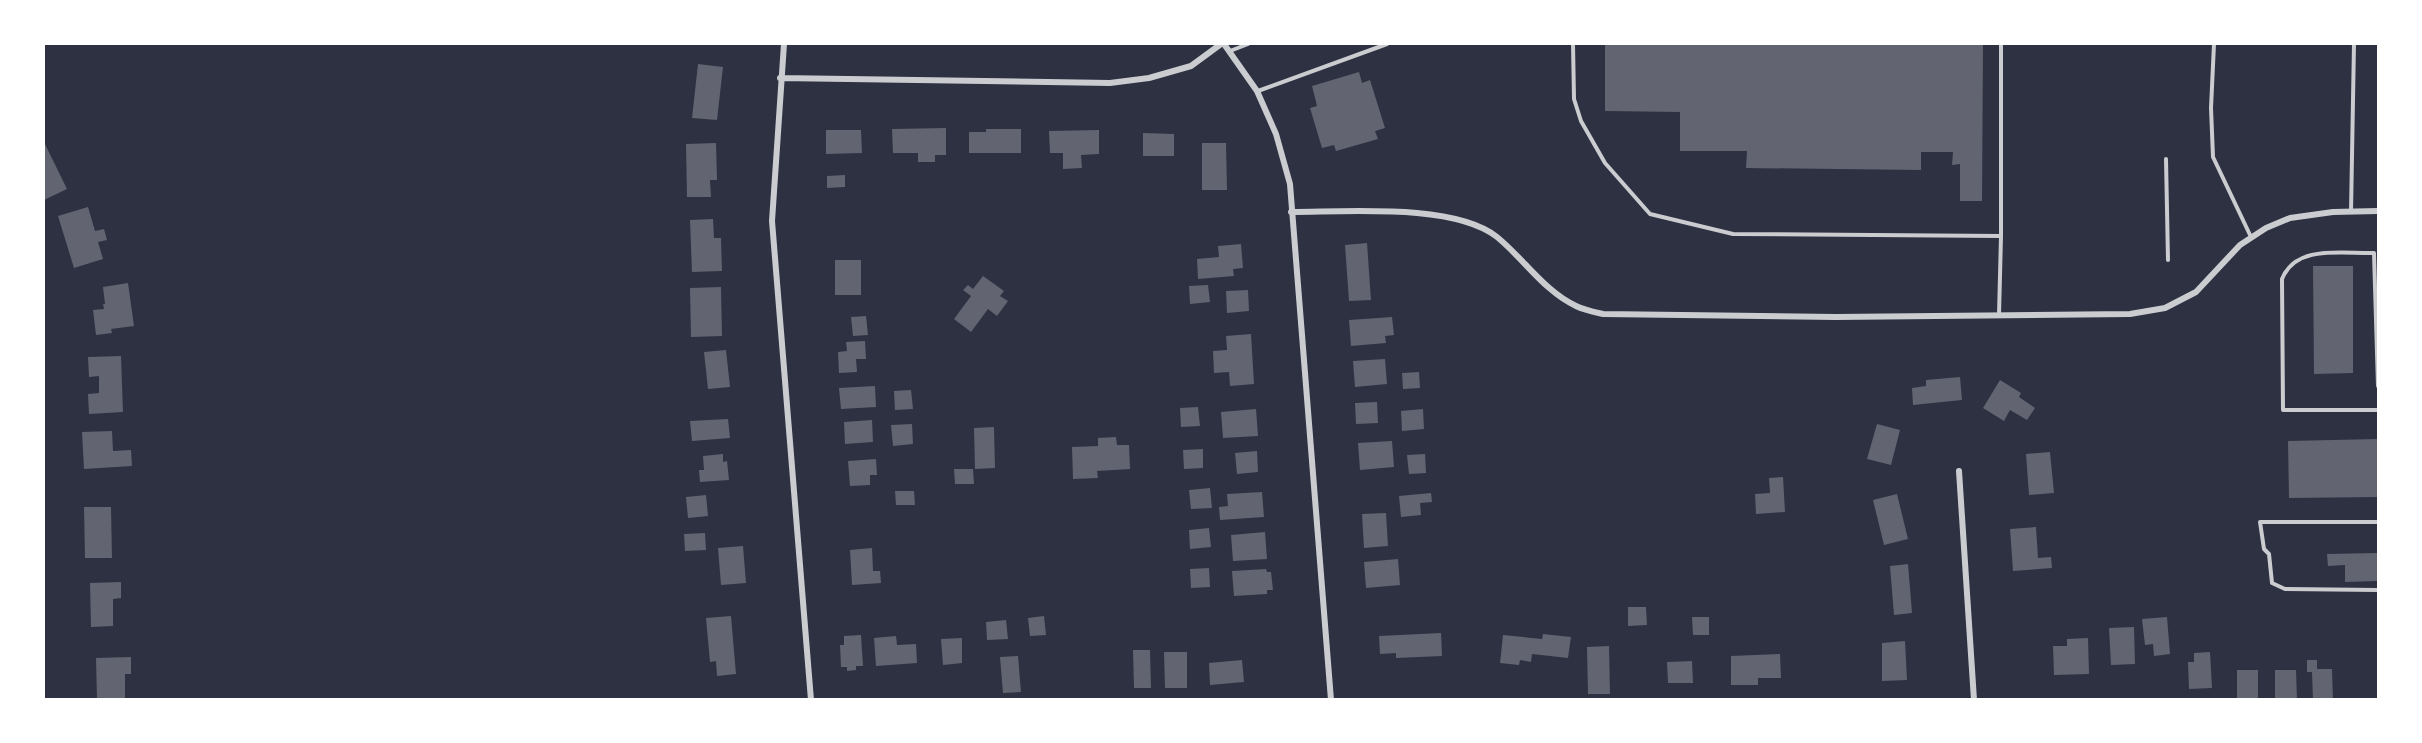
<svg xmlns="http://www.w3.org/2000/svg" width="2422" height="743" viewBox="0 0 2422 743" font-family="Helvetica,sans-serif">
<rect width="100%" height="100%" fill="#2d3142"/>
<path fill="#626471" d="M1605,44H1983L1982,201H1960V164L1952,165L1953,152H1921V170L1746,168L1747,151H1680V112L1605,111Z
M698,64L723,67L717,120L692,118Z
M1359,72L1362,83L1370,80L1385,128L1375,131L1378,139L1336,151L1334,145L1322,148L1310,108L1317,106L1312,86Z
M946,128V155H935V162H918V153H893L892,129Z
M986,129H1021V153H969V132H986Z
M826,130H861L862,153L826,154Z
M1099,130V154L1081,155L1082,168L1063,169V153H1050L1049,131Z
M1143,133L1174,134V156H1143Z
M44,142L67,189L44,200Z
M716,143L717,180H710L711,197H687L686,144Z
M1202,143H1226L1227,190H1202Z
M845,175V187L827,188V176Z
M88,207L95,231L104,229L107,240L98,242L103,259L74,268L58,216Z
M713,219L714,238H721L722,271L692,272L690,220Z
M1367,243L1371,300L1349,301L1345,245Z
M1241,244L1243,268L1233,269L1234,276L1198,279L1197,259L1219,257L1218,246Z
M835,260H861V295H835Z
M2313,266H2353V373L2314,374Z
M983,276L1004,291L1000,296L1008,301L997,316L988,309L971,332L954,319L971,296L963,290L968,285L973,289Z
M128,283L134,326L111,329L112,333L96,335L93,310L104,309L103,304H105L103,287Z
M1208,285L1210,302L1190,304L1189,286Z
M721,287L722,336L691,337L690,288Z
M1248,290L1249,311L1227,313L1226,291Z
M866,316L868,335L853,336L851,317Z
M1392,317L1394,335L1385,336L1386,343L1351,346L1349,320Z
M1251,334L1254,384L1230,386L1229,372L1214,373L1213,351L1227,350L1226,336Z
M865,341L866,359H856L857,372L839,373L838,352L847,351L846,342Z
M726,350L730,387L708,389L704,352Z
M121,356L123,412L89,414L88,394L99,393V376L89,377L88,357Z
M1385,359L1387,384L1355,387L1353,361Z
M1419,372L1420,388L1403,389L1402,373Z
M1960,377L1962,400L1913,405L1912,388L1926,386V380Z
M2000,380L2021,393L2019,397L2035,408L2027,420L2010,410L2004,421L1983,408Z
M875,386L876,407L841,409L839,388Z
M911,390L913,409L895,410L894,391Z
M1377,402L1378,423L1356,424L1355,403Z
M1198,407L1200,426L1181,427L1180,408Z
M1256,409L1258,436L1223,438L1221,412Z
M1423,409L1424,429L1402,431L1401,411Z
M728,419L730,438L692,441L690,421Z
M872,420L873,442L845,444L844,422Z
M912,424L913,444L893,446L891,425Z
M1877,424L1900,430L1891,465L1867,459Z
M994,427L995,468L975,469L974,428Z
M112,431L113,451L131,450L132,466L84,469L82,432Z
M1116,437L1117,445H1129L1130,469L1097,471L1098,478L1073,479L1072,447L1098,446V438Z
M2378,439V497L2289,498L2288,441Z
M1392,441L1394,467L1360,470L1358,443Z
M1203,449V468L1184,469L1183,450Z
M1257,451L1258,472L1237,474L1235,453Z
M2050,452L2054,493L2029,495L2026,454Z
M723,454V462L727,461L729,480L700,482L699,470H704L703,456Z
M1425,454L1426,473L1409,474L1407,455Z
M876,459L877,475H870V485L850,486L848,461Z
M954,469H973L974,484H955Z
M1783,477L1785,512L1756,514L1755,494L1770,493L1769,478Z
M1210,488L1212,508L1191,509L1189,490Z
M895,491H914L915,505H896Z
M1262,492L1264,517L1220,520L1219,507L1228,506L1227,494Z
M1431,493L1432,502L1420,503L1421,515L1401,517L1399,496Z
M1897,494L1908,539L1884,545L1873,500Z
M706,495L708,516L688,518L686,497Z
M84,507H111L112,558H85Z
M1386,513L1388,546L1364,548L1362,514Z
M2036,527L2038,558L2051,557L2052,568L2013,571L2010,529Z
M1209,528L1211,547L1190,549L1189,530Z
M1265,532L1267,559L1233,561L1231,535Z
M705,533L706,550L685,551L684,534Z
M743,546L746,583L721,585L718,548Z
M872,548L873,571H880L881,583L852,585L850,550Z
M2378,553V581L2345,582V565L2328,566L2327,554Z
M1398,559L1400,585L1366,588L1364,562Z
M1908,564L1912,613L1894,615L1890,566Z
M1209,568L1210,587L1191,588L1190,569Z
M1266,569L1267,572H1271L1273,590H1267V594L1234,596L1232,571Z
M121,582V598L113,599V626L91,627L90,583Z
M1628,607H1646L1647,625L1628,626Z
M731,616L736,674L717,676L716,661L710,662L706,618Z
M1044,616L1046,635L1030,636L1028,618Z
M1692,617H1709V635H1693Z
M2167,617L2170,654L2154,656L2153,644L2145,645L2142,619Z
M1006,620L1008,639L987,640L986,622Z
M2134,627L2135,664L2111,665L2109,628Z
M1441,633L1442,656L1396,658V653L1380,654L1379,636Z
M1543,634L1571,637L1568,658L1532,654L1531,662L1520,660L1519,665L1500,663L1503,635L1542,639Z
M861,635L863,666H856V670L847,671V667H841L840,645H844V636Z
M896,636L897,645L916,644L917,663L876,666L874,638Z
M962,638V663L943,665L941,639Z
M2088,638L2089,674L2054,675L2053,646H2067V639Z
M1905,641L1907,680L1882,681V643Z
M1609,646L1610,694H1588L1587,647Z
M1133,650H1150L1151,688H1134Z
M1164,652H1187V688H1165Z
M2210,652L2212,688L2189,689L2188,662H2194V653Z
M1780,654L1781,678H1758V685H1731V656Z
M1018,656L1021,692L1003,693L1000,657Z
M131,657V674H125V700H97L96,658Z
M1242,660L1244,682L1210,685L1209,663Z
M2307,660H2317V669H2332L2333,700H2313L2312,672H2307Z
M1692,661L1693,683H1668L1667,662Z
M2237,670H2258V699H2237Z
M2275,670H2296L2297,700H2275Z"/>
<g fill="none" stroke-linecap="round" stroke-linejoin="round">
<path stroke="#caccd0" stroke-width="4" d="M1573,44L1574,99L1581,121L1605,163L1650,214L1733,234L2001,236
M2214,44L2211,108L2213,157L2251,237
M1230,51L1248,44
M1258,91L1387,44
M2166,159L2168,260
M2351,212L2354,44
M1999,315L2001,236V44
M2378,386L2374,253C2343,254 2296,244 2282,279L2283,410H2378
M2378,522H2260L2264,549L2269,554L2272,583L2285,589L2378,590"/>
<path stroke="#caccd0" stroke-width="6" d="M784,44L772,221L811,700
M1224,44L1257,91L1276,134L1290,184L1331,700
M780,78L1110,83L1149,78L1191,66L1221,44
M1291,212C1346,212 1454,203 1497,237C1524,259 1544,291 1576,306C1584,310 1594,312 1603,314L1836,317L2130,314L2165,308L2196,292L2240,245L2266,228L2290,218L2333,212L2378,211
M1959,471L1974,700"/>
</g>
<rect width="2422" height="743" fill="none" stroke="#ffffff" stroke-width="90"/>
</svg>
